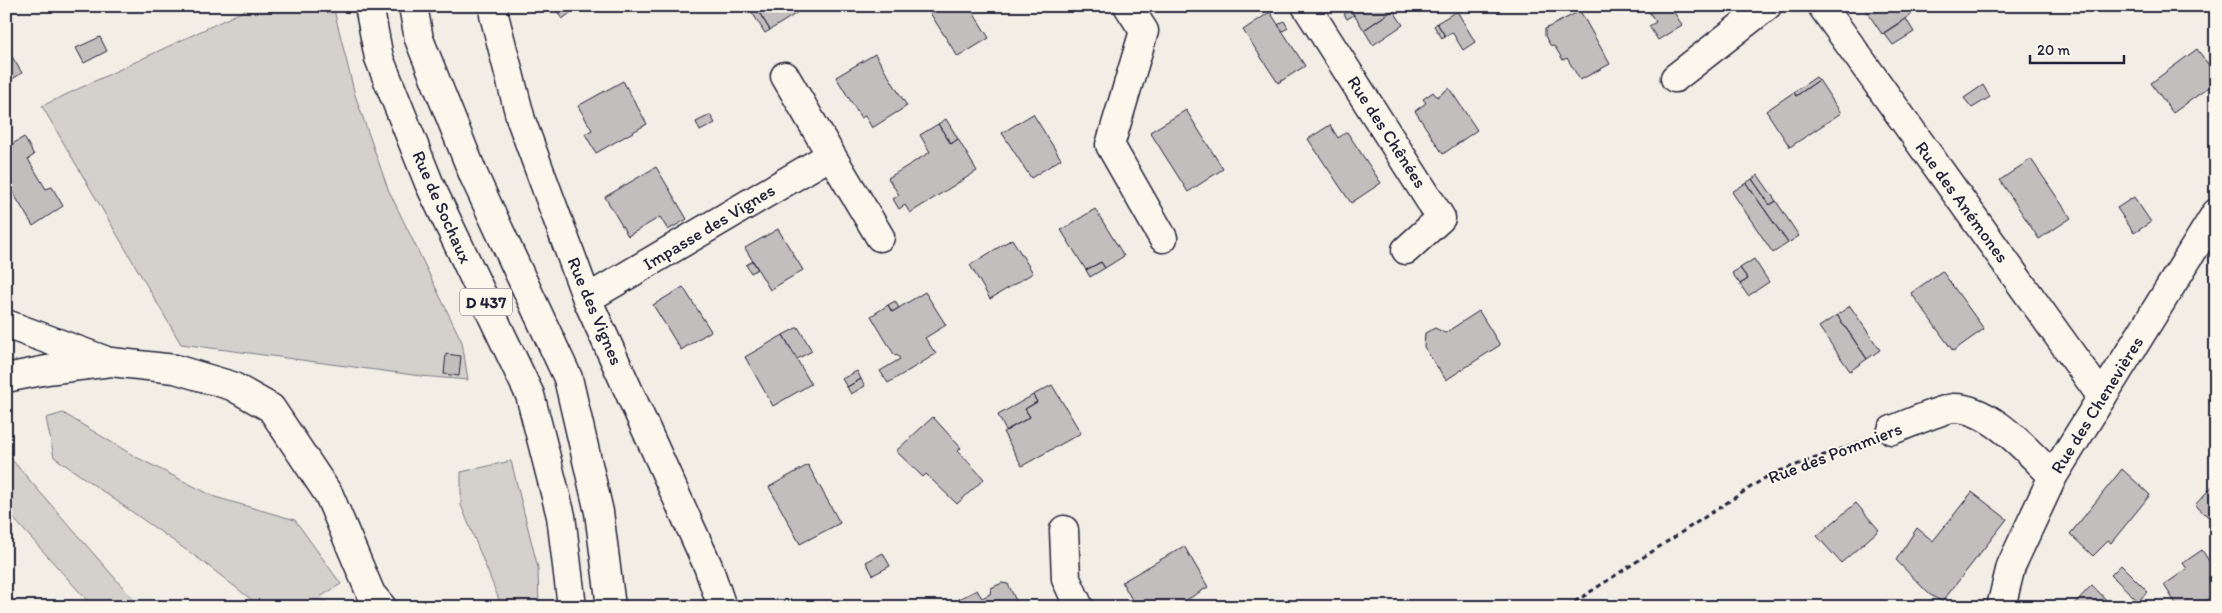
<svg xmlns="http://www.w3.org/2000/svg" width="2222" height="613" viewBox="0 0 2222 613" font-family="Itim,sans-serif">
<rect width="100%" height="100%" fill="#f2eee5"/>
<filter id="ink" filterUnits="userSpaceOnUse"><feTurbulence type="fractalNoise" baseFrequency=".02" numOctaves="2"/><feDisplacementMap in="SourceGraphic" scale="10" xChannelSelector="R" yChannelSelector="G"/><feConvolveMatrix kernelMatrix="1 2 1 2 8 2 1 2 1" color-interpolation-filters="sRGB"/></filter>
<g filter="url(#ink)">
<path fill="#d4d1cc" stroke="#7b7a84" d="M254,6H333L355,95L388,189L462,342L468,380L421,376L181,344L42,106Z
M63,413L136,457L215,497L295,520L341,584L320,597L331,607H261L202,561L54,457L46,418Z
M6,453L140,607H93L6,510Z
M511,461L538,568L539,607H502L461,505V472Z"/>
<path fill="#c2bebe" stroke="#22223b" d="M544,6H553L554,8L549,12Z
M553,6H580L562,19Z
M748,6H755L770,30L765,33Z
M755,6H808L770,30Z
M942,6H969L989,38L958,57L930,13Z
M1348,6H1391L1393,10L1364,30Z
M1645,6H1670L1682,25L1658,40L1649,26L1656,22Z
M1863,6H1924L1882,34Z
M1350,10L1354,15L1347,19L1344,14Z
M1393,10L1403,25L1373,45L1364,30Z
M1457,11L1475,42L1463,50L1452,32L1445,36L1437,23Z
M1580,11L1610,64L1580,80L1567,58L1563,60L1555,47L1550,45L1545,36V29Z
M1270,12L1305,66L1278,83L1243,30Z
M1906,19L1914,32L1893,45L1884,33Z
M1284,21L1288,28L1283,31L1278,25Z
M1437,23L1445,36L1442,38L1434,26Z
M100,37L107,51L84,63L76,48Z
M6,47L22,73L6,83Z
M2197,49L2216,75V82L2173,113L2151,83Z
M875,54L907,106L872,128L865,116L861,118L836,77Z
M1816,77L1819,80L1796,96L1794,92Z
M1819,80L1841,113L1790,147L1766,111L1794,92L1796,96Z
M623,81L647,124L596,153L585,134L592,130L578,106Z
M1983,85L1990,97L1972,108L1964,98Z
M1449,88L1477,130L1443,154L1415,111L1426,103L1423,99L1433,92L1437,97Z
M1186,110L1223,169L1188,192L1150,132Z
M1033,114L1061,159L1031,178L1002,133Z
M710,115L715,123L700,131L696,122Z
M946,119L958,139L951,144L938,124Z
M938,124L951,144L958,139L977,171L910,213L905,205L899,209L893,199L899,195L888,178L930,152L920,135Z
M1330,125L1338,138L1347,132L1381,183L1351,203L1308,139Z
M24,137L34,155L28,159L46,189L52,187L63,206L33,226L6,181V148Z
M2031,159L2071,218L2039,239L2000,180Z
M656,167L687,219L668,230L660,217L628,236L605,197Z
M1758,175L1776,201L1770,205L1752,179Z
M1752,179L1770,205L1776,201L1799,236L1788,243L1746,183Z
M1746,183L1788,243L1773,253L1732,192Z
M2134,197L2151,222L2134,233L2117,208Z
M1095,209L1124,256L1105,268L1101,262L1086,270L1061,230Z
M778,229L803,270L770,290L745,248Z
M1012,239L1033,273L990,299L970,265Z
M1754,259L1769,282L1748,296L1740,284L1748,279L1740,268Z
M753,261L758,269L751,273L746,265Z
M1101,262L1105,268L1090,277L1086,270Z
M1740,268L1748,279L1740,284L1732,273Z
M1942,271L1984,329L1953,351L1911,293Z
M683,287L711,331L681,350L653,305Z
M925,292L946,325L925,338L936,354L888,383L880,371L900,359L897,355L895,356L871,316L888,305L892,312Z
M895,301L899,308L892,312L888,305Z
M1850,306L1880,350L1867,359L1837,315Z
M1479,311L1500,345L1446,380L1424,347L1425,333L1435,328L1445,333Z
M1837,315L1867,359L1850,371L1819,327Z
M798,327L812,351L797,359L783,335Z
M783,335L811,384L773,406L745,357Z
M446,354L461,356L459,376L444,374Z
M857,371L861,379L847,387L842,379Z
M861,379L865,386L851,394L847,387Z
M1052,385L1081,433L1022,466L1003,432L1030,417L1025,409L1037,402L1033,395Z
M1033,395L1037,402L1025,409L1030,417L1006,431L998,415Z
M933,417L961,448L958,451L984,479L957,504L926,474L923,477L896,451Z
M808,465L840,523L800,544L769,487Z
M2122,469L2150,495L2111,543L2108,541L2093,556L2070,534Z
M2216,482V524L2195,505Z
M1972,492L2007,519L1942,602L1929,594L1896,560L1917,528L1933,541Z
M1856,503L1879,530L1841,563L1817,536Z
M2216,527V537L2211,533Z
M1184,546L1208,587L1175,607H1136L1122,582Z
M2202,550L2216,572V594L2196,607H2178L2164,585L2187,569L2183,563Z
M883,553L890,566L873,575L866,562Z
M2121,565L2148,592L2138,601L2111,575Z
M1002,583L1008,584L1019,607H963L959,599L977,590L982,598L990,594L991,588Z
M2092,585L2113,607H2071Z"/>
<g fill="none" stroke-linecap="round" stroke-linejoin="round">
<g stroke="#22223b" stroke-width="31">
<path id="minor" d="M494,6V15L521,120L587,299L708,566L722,607
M1128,6L1144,31L1110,145L1163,238
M1306,6L1441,218L1406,250
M1822,6L2102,397
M1675,78L1767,6
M831,155L880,237
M587,299L831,155L785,76
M6,324L104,360
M6,378L47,370L111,362L175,369L232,386L271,408L329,495L371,594L382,607
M1892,430C1906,425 1941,409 1954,408C1991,408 2028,452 2053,476
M1064,530L1066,579L1079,607"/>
</g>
<g stroke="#22223b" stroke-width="31">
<path id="tertiary" d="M2001,607L2011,566L2053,476L2216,213"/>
</g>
<g stroke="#22223b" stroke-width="31">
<path id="primary" d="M369,6L379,58L429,183L530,395L561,516L572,607
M413,6L419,39L474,176L568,378L599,512L611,607"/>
</g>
<path stroke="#22223b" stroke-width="3" stroke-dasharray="5 4" stroke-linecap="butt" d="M1567,607L1771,474L1866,440"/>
<use href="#minor" stroke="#fbf7ec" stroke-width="28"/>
<use href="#tertiary" stroke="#fbf7ec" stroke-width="28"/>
<use href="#primary" stroke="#fbf7ec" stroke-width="28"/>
</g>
</g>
<g text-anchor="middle" stroke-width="4" stroke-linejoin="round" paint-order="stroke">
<rect fill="#fbf7ec" stroke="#636270" stroke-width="1" x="460" y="288.5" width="52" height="27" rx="4"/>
<g font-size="16" font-weight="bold" fill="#22223b">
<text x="486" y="308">D 437</text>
</g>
<g font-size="18" fill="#22223b" stroke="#fbf7ec">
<text transform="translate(1387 132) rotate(57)" y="6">Rue des Chênées</text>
<text transform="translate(1962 202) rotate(54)" y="6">Rue des Anémones</text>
<text transform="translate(442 207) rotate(66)" y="6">Rue de Sochaux</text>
<text transform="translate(709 227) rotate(-31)" y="6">Impasse des Vignes</text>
<text transform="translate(595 311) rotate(67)" y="6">Rue des Vignes</text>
<text transform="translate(2097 405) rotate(-58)" y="6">Rue des Chenevières</text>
<text transform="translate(1835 453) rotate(-21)" y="6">Rue des Pommiers</text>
</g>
</g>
<rect width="2222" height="613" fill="none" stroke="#fbf7ec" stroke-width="25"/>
<rect x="12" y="12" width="2197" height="588" fill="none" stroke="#22223b" stroke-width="2" filter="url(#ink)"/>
<path d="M2030 55v8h94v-8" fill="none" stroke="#22223b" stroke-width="2.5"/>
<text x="2037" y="55" font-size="15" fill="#22223b" stroke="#fbf7ec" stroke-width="4" paint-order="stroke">20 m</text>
</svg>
